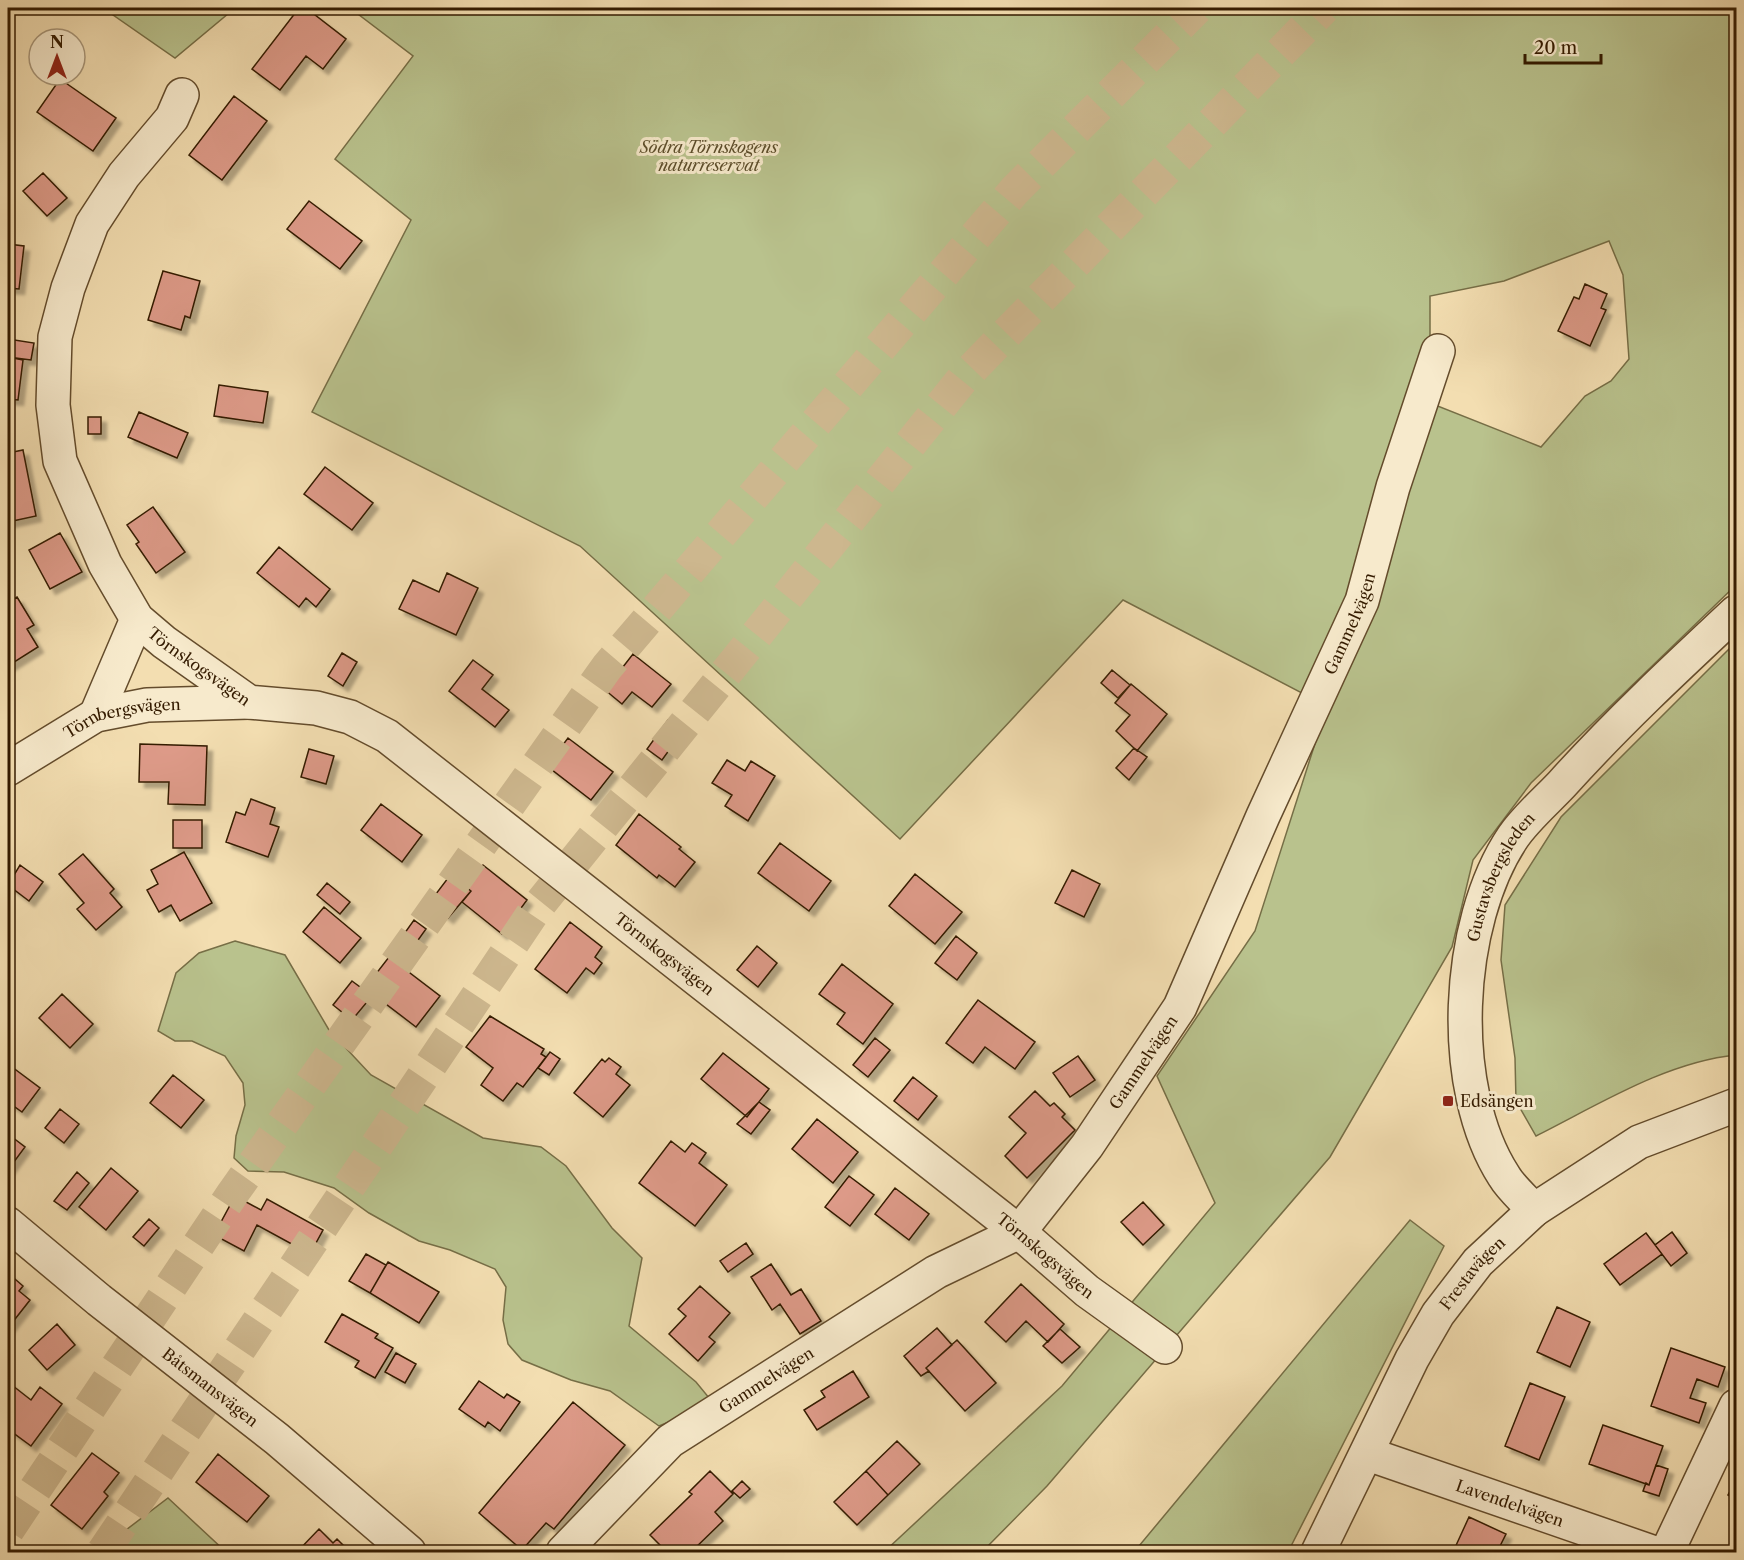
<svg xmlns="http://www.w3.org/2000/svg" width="1744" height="1560" viewBox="0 0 1744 1560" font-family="'Libre Caslon Text',serif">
<defs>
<filter id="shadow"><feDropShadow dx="5.5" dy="5.5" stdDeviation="1.5" flood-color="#0004"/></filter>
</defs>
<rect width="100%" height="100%" fill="#f3deb1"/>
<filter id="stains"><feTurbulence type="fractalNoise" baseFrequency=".00333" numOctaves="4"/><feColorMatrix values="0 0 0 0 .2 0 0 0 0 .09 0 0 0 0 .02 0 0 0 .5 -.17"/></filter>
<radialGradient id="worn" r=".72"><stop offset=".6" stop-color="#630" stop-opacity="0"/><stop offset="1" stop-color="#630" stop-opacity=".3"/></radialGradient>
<path fill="#b9c28d" stroke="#766e46" stroke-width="1.5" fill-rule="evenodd" d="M103,8H235L175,58Z
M350,8H1736V585L1531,783L1473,860L1452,947L1330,1157L1047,1486L982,1552H884L1062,1386L1215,1203L1157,1076L1255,931L1327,706L1123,600L900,839L580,546L312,412L411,220L335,159L413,56ZM1609,241L1623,275L1629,359L1611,381L1585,396L1541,447L1430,403V296L1504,281Z
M1736,642V1055C1666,1062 1598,1105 1536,1136L1516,1101L1515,1058L1501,960L1505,905L1561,817Z
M235,941L285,955L329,1030L371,1075L483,1138L541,1147L566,1166L612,1228L642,1258L629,1326L696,1382L710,1399L686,1415L659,1426L610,1391L571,1380L522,1360L508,1344L503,1320L506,1287L495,1269L450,1250L419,1241L369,1213L334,1188L284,1172L248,1171L234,1158L236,1136L245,1105L243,1083L225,1056L192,1041H175L158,1031L176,973L199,953Z
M1410,1220L1444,1246L1288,1552H1134Z
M168,1498L226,1552H97Z"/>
<path fill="#dd9a88" stroke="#341b00" stroke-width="1.5" filter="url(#shadow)" d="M299,8H306L346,39L323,69L306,56L280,90L252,69Z
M60,79L116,118L93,151L37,112Z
M234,96L267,121L222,180L189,155Z
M43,173L67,198L47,216L23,191Z
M309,201L362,241L340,269L287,229Z
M8,244L24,246L19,289L8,288Z
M163,271L200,281L190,318L185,316L181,330L148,320Z
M1585,284L1607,294L1601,308L1606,310L1590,346L1558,331L1574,297L1579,299Z
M8,339L34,343L31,360L8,357Z
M8,357L23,360L18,400L8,399Z
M219,385L268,392L263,423L214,416Z
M139,412L188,433L177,458L128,437Z
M88,417H101V434H88Z
M23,450L36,516L8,522V453Z
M325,467L373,503L352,530L304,494Z
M153,507L185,552L156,573L136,544L139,542L127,525Z
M60,533L82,572L50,589L29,550Z
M279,547L330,589L316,607L306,598L299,607L257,573Z
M447,573L478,588L456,635L399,609L413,580L439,592Z
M17,597L34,625L27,629L38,647L8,666V600L9,602Z
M342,653L357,662L343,686L328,676Z
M633,654L671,684L652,707L632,692L622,704L605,690Z
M473,660L493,675L482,689L509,710L495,727L449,691Z
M1112,670L1130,685L1118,698L1101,683Z
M1131,684L1167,714L1137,751L1116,731L1130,715L1115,703Z
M668,720L683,731L662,760L647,749Z
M568,738L613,772L591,800L547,766Z
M140,744L207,746L205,805L168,804L169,782H139Z
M1134,748L1147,757L1129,780L1116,768Z
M309,749L334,756L326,784L301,777Z
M727,760L745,771L751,761L775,776L748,821L725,806L732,795L712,783Z
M251,799L275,808L270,824L279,827L268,857L226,842L236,812L245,815Z
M381,804L422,835L402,862L361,830Z
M639,814L681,847L679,849L695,862L675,887L659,875L657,878L616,845Z
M173,820H202V848H173Z
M780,843L831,881L809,911L758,873Z
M184,852L212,903L180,921L171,905L159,912L147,890L158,884L151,870Z
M83,854L114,889L110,893L122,907L96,930L77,909L84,903L59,874Z
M461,861L476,873L466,887L471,891L448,918L429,903Z
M20,865L43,882L29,901L8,885Z
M483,865L527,900L502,934L462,902L471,891L466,887Z
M1072,870L1100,884L1084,917L1055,903Z
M915,874L962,912L935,944L889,906Z
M327,883L350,902L340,914L317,895Z
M324,907L361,938L340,963L303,932Z
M414,920L426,929L416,943L404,934Z
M570,922L602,947L595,957L602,963L594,974L586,968L567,993L535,969Z
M956,936L977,953L957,980L935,963Z
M757,946L777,963L758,987L737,970Z
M389,957L440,996L416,1027L365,988Z
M842,964L893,1004L863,1044L837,1024L845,1013L819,994Z
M352,981L372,996L352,1020L333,1005Z
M62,994L93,1024L70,1048L39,1018Z
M978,1000L1035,1042L1015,1069L985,1047L973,1063L946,1043Z
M490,1016L544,1049L541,1054L546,1057L523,1087L517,1083L503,1101L481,1085L493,1068L466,1047Z
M875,1038L890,1050L868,1077L853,1065Z
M550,1052L560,1059L549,1075L538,1068Z
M723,1053L769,1089L747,1117L701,1079Z
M1078,1056L1095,1080L1070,1097L1053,1073Z
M609,1058L621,1067L616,1074L630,1085L603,1117L574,1093L602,1059L605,1062Z
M8,1064L40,1088L22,1112L8,1102Z
M173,1075L204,1100L181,1128L150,1103Z
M913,1077L937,1096L918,1120L894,1101Z
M1035,1091L1050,1106L1054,1103L1065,1114L1062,1117L1075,1130L1027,1178L1005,1156L1026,1133L1009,1117Z
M759,1102L770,1110L751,1134L737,1124Z
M60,1109L79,1124L64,1143L45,1128Z
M817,1119L858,1152L833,1183L792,1149Z
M12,1137L25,1147L8,1170V1143Z
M671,1141L685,1152L692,1143L706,1153L699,1163L727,1185L695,1226L639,1183Z
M111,1168L138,1191L106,1230L79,1207Z
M77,1172L89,1183L67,1210L54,1201Z
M849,1176L874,1195L850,1226L825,1207Z
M895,1188L929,1214L909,1240L875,1214Z
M235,1196L261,1210L267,1199L323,1230L310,1254L257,1225L244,1251L214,1235Z
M1143,1202L1164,1225L1143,1245L1121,1222Z
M149,1219L159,1228L144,1246L133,1237Z
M1672,1232L1687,1253L1671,1266L1655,1245Z
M1646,1233L1662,1254L1620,1285L1604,1264Z
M746,1243L753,1254L728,1272L720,1261Z
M366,1254L386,1265L370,1293L349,1281Z
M388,1262L439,1292L419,1323L370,1293Z
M771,1264L791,1295L801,1289L821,1321L800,1334L780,1304L772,1310L751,1277Z
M8,1273L23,1286L19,1291L30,1300L8,1328Z
M1021,1284L1064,1324L1048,1342L1026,1321L1006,1342L985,1322Z
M700,1286L730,1313L709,1337L715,1342L698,1361L669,1334L686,1316L678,1309Z
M1557,1307L1590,1322L1570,1367L1537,1352Z
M342,1314L378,1334L375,1338L393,1348L375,1378L355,1367L359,1361L325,1342Z
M57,1324L75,1345L47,1370L29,1350Z
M937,1328L952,1345L926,1368L929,1371L921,1376L904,1356Z
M1060,1329L1080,1347L1062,1363L1043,1346Z
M957,1340L996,1383L965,1411L926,1368Z
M1671,1348L1725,1367L1718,1387L1697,1379L1690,1398L1706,1403L1699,1423L1651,1406Z
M396,1353L416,1364L405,1383L385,1372Z
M853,1371L869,1397L817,1430L804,1410L825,1397L821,1391Z
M479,1381L504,1398L507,1394L520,1402L500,1431L488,1422L485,1427L459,1409Z
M8,1382L31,1400L40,1387L62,1404L31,1446L8,1429Z
M1530,1383L1565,1397L1539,1460L1505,1446Z
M573,1402L625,1445L554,1529L546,1523L522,1550L479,1513Z
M1603,1425L1663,1446L1649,1485L1589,1464Z
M897,1441L920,1464L888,1495L866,1471Z
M92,1453L119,1473L104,1492L108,1496L82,1529L51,1505Z
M218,1454L269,1496L247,1522L196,1482Z
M1656,1465L1668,1469L1659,1496L1643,1491L1646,1483L1649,1485Z
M710,1471L733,1494L715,1512L723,1521L691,1552H667L650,1535L692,1494L689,1492Z
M866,1471L888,1495L857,1525L834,1502Z
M1736,1480V1500L1728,1495Z
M742,1481L750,1489L740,1498L732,1491Z
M1469,1517L1506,1534L1497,1552H1453Z
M319,1529L333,1543L337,1539L348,1550L346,1552H297Z"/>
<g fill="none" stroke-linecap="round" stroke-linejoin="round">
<path stroke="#cdb78e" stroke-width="33" stroke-dasharray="33 16" stroke-linecap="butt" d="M8,1530L233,1193L607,667L1015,190L1197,8
M103,1552L535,910L965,376L1324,8"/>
<g stroke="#644c2c" stroke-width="36">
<g id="minor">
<path id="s1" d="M182,95L172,118L124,175L92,224L68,288L55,337L53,405L60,461L105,564L137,619L164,642L249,702L316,708L350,717L387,736L1019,1232L1087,1291L1165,1347"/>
<path d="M96,715L137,619"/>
<path id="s2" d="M8,769L96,715L147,705L249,702"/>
<path id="s3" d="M1534,1210C1524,1199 1511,1188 1504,1176C1447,1088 1455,923 1513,837C1526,818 1546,801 1562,784C1617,723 1676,668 1736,612"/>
<path id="s4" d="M8,1224L99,1300L277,1439L409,1552"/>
<path id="s5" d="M1368,1454L1652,1552"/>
<path id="s6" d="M563,1552L670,1441L936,1272L1019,1232L1087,1146L1180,1007L1263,816L1362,601L1393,487L1438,351"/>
<path id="s7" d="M1318,1552L1412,1359L1438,1314L1478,1262L1534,1210L1639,1142L1736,1105"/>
<path d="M1667,1552L1736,1406"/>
</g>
</g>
<use href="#minor" stroke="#f7eacc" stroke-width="33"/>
</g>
<rect fill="#8f2418" stroke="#f7eacc" stroke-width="2" x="1442" y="1095" width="12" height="12" rx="3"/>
<g text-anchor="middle" stroke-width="6" stroke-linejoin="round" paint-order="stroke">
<g font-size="16" font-style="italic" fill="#5c4d2a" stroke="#f7eacc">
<text x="709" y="153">Södra Törnskogens<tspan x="709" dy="18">naturreservat</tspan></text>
</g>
<g font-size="16" fill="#341b00" stroke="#f7eacc">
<text dy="6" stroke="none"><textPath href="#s6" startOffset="1258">Gammelvägen</textPath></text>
<text dy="6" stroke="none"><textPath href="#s1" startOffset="656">Törnskogsvägen</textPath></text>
<text dy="6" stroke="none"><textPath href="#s2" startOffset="128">Törnbergsvägen</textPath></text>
<text dy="6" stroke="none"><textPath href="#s3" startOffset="358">Gustavsbergsleden</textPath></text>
<text dy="6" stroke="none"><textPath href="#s1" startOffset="1214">Törnskogsvägen</textPath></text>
<text dy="6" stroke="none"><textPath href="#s6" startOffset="772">Gammelvägen</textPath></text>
<text dy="6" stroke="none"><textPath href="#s1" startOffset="1700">Törnskogsvägen</textPath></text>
<text dy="6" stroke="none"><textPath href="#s7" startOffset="320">Frestavägen</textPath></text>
<text dy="6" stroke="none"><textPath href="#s6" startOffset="268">Gammelvägen</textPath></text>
<text dy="6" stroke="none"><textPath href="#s4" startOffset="260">Båtsmansvägen</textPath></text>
<text dy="6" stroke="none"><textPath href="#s5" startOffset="150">Lavendelvägen</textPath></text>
</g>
<g font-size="16" fill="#341b00" stroke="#f7eacc" text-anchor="start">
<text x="1460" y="1107">Edsängen</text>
</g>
</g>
<rect width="1744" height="1560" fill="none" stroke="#f3deb1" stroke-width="30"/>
<rect x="9" y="9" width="1726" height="1542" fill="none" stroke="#341b00" stroke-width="3"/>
<rect x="15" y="15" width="1714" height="1530" fill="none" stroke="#341b00" stroke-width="1.5"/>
<g transform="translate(57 57)"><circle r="28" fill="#f7eacc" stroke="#a9977a" stroke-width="1.5"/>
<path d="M0-4.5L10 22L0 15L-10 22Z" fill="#8f2418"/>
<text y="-9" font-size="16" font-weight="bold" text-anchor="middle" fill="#341b00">N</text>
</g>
<path d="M1525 54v9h76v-9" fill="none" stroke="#341b00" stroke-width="3"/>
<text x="1534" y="54" font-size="18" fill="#341b00" stroke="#f7eacc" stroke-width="4.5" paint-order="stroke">20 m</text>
<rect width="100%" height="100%" filter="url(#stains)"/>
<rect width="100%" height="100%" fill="url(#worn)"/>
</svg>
